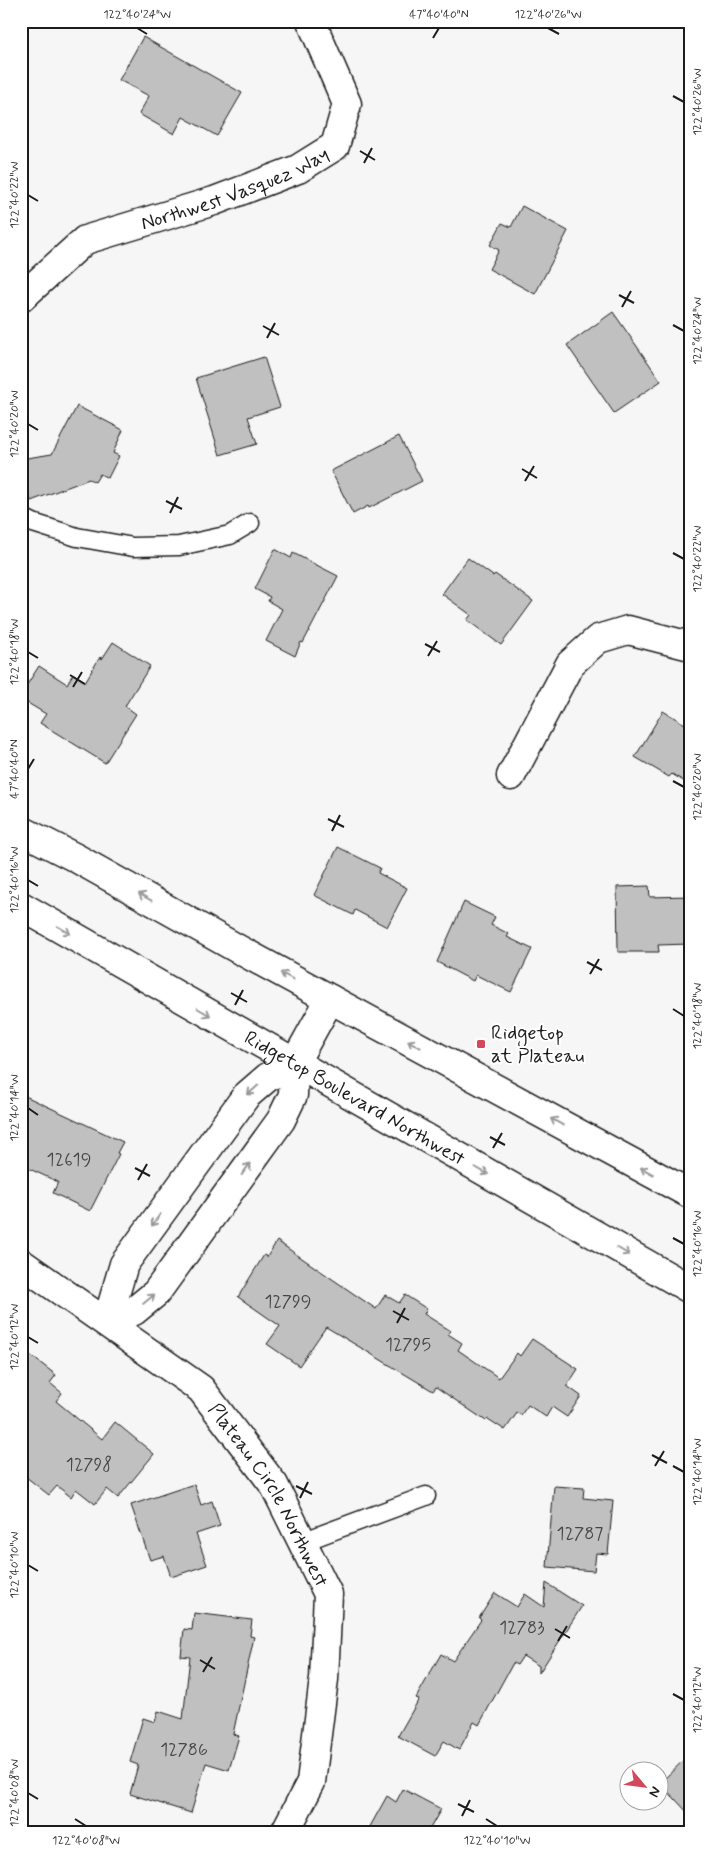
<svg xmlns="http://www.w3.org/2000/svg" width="711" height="1853" viewBox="0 0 711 1853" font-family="Mynerve,sans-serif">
<rect width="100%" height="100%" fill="#f6f6f6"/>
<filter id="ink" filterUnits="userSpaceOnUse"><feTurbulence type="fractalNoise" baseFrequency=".02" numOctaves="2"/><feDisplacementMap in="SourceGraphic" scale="10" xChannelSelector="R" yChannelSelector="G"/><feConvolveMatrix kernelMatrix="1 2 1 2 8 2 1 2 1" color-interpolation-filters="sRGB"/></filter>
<g filter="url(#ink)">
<path fill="#c0c0c0" stroke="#1c1c1c" d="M143,37L242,93L217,136L183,117L174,134L139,114L149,96L119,80Z
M522,206L568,231L535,294L489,269L499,250L490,245L502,223L511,227Z
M613,312L661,381L614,413L567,345Z
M264,357L280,407L248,417L257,444L220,455L196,378Z
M77,406L123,430L113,453L119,456L108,478L100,474L95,482L89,479L31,501L21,471V459L52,454Z
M399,436L422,481L369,508L368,506L353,514L331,471Z
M275,549L291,558L293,553L338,576L303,643L301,642L295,656L266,641L282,609L268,601L270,597L255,589Z
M468,558L493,576L495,574L533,601L501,645L467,620L471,615L442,594Z
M113,642L150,666L125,706L136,714L105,763L40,723L46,714L21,699V694L39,666L67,684L73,674L85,682L100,657L102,659Z
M663,711L690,727V785L672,774L669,777L635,757Z
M338,847L380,868L378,873L407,888L387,927L355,910L353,915L314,895Z
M649,886L650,897L690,896V944L658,945L659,952H618L617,887Z
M464,902L495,917L491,925L509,934L507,937L532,949L511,992L476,975L473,981L437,962Z
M21,1094L123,1142L117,1153L119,1154L90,1211L53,1193L58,1182L21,1165Z
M277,1241L376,1309L385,1295L399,1303L405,1295L427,1309L424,1314L451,1331L448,1334L462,1343L458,1350L499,1378L517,1353L520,1356L532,1339L578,1369L567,1386L581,1396L567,1417L552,1407L546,1417L528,1405L521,1415L517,1413L505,1430L488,1419L486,1421L436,1387L433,1391L326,1327L299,1366L267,1344L280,1326L238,1297L264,1255L267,1257Z
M21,1348L56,1375L50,1383L62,1393L56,1401L102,1439L115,1422L154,1454L118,1498L107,1489L95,1504L76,1489L71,1497L57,1486L49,1495L21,1473Z
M194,1484L201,1505L212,1501L220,1526L196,1534L207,1565L171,1577L164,1556L150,1560L131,1505Z
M554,1486L584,1488L583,1498L613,1501L608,1554L596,1553L594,1571L547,1567Z
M546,1583L582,1606L539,1673V1666L523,1656L517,1665L513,1663L479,1725L474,1722L459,1750L444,1741L435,1756L398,1736L419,1699L416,1698L441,1654L453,1661L481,1620L479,1618L495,1593L517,1607L525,1594L544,1607Z
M194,1613L252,1620L250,1636L254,1637L233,1734L239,1736L229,1770L206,1763L191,1813L130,1794L138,1765L130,1762L143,1718L155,1722L158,1711L183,1719L190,1657L181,1656L184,1629L192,1630Z
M690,1754V1815L660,1783Z
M403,1789L441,1809L428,1832H367L387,1796L396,1802Z"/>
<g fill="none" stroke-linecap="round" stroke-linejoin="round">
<g stroke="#1c1c1c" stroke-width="21">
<path id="lane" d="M21,517L33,523L77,537L133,547L179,546L230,535L250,523
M302,1542L426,1496"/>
</g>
<g stroke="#1c1c1c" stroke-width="31">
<g id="street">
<path id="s1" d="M21,298L85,240L214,201L298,169L335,146L347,104L311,21"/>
<path d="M511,776L570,664L598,639L628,630L690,646"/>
<path id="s2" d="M21,1263L201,1389L274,1485L328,1594L324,1679L311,1782L285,1832"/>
<path d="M107,1322L134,1311L156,1293L281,1120L293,1095L294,1064L330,999"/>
<path d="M107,1322L124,1264L246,1096L268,1077L294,1064"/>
</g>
</g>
<g stroke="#1c1c1c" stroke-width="31">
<g id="secondary">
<path d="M21,830L76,858L238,949L690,1194"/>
<path id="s3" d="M21,906L690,1289"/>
</g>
</g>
<use href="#lane" stroke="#fff" stroke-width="18"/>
<use href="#street" stroke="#fff" stroke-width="28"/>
<use href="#secondary" stroke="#fff" stroke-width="28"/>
</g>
<defs><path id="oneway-shaft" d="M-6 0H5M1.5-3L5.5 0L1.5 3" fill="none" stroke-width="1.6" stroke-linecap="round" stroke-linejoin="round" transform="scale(1.25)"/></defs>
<g stroke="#999">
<use href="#oneway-shaft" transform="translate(145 897) rotate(-151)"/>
<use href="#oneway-shaft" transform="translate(64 930) rotate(30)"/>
<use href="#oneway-shaft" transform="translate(287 976) rotate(-152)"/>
<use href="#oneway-shaft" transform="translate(204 1012) rotate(30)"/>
<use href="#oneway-shaft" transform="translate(414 1044) rotate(-151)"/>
<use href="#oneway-shaft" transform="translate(253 1090) rotate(138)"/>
<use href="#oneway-shaft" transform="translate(557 1122) rotate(-151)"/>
<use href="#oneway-shaft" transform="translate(246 1169) rotate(-54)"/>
<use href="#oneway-shaft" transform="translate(482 1171) rotate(30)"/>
<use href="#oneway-shaft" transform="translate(647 1171) rotate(-151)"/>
<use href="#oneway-shaft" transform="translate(156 1220) rotate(126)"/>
<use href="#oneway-shaft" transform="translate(623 1251) rotate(30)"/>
<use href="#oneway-shaft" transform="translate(149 1299) rotate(-40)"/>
</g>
</g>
<path fill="none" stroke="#1c1c1c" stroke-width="2" d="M137,28L147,34M548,28L559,34M433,38L439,28M673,96L684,102M360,151L375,160M364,163L372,148M28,195L38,201M619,295L634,303M622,307L631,291M673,325L684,331M263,326L279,335M267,338L275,323M28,424L38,430M522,469L537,478M525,481L534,466M166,501L182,509M170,513L178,497M673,553L684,559M425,644L440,652M28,652L38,658M428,656L437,641M70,675L85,684M73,687L82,672M28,769L34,759M673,781L684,787M328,819L344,827M332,831L340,815M28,880L38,886M587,962L602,970M590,974L599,959M231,993L247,1002M235,1005L243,990M673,1009L684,1016M28,1108L38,1115M490,1137L505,1145M493,1148L502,1133M135,1168L150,1176M138,1180L147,1164M673,1238L684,1244M393,1311L409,1320M397,1323L405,1308M28,1337L38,1343M652,1455L667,1463M655,1466L664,1451M673,1466L684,1472M296,1486L312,1494M300,1498L308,1482M28,1565L38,1571M555,1629L570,1638M558,1641L567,1626M200,1660L215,1669M203,1672L212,1657M673,1694L684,1700M28,1793L38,1799M458,1804L474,1812M462,1816L470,1800M75,1819L86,1826M486,1819L497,1826"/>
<rect fill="#d1495b" stroke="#fff" stroke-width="2" x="476" y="1039" width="10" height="10" rx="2.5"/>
<g text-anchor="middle" stroke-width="4" stroke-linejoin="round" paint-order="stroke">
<g font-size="18" fill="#454545">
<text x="69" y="1165">12619</text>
<text x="288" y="1307">12799</text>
<text x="408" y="1350">12795</text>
<text x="89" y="1470">12798</text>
<text x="580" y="1539">12787</text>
<text x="522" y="1633">12783</text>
<text x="184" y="1755">12786</text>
</g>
<g font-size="20" fill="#1c1c1c" stroke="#fff">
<text dy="7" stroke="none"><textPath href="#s1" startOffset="245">Northwest Vasquez Way</textPath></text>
<text dy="7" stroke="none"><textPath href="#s3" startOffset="385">Ridgetop Boulevard Northwest</textPath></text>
<text dy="7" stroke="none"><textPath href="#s2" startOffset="346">Plateau Circle Northwest</textPath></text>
</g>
<g font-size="20" fill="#1c1c1c" stroke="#fff" text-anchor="start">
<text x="491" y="1039">Ridgetop<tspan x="491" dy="23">at Plateau</tspan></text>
</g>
</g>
<rect width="711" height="1853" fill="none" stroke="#fff" stroke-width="55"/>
<g transform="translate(644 1786) rotate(119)"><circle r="24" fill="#ffffff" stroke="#a4a4a4"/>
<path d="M0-4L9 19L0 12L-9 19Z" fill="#d1495b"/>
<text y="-8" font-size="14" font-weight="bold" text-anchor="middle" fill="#1c1c1c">N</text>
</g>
<rect x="28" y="28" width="656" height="1798" fill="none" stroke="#1c1c1c" stroke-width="2"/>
<g font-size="12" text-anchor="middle" fill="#1c1c1c">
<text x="137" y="18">122°40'24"W</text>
<text x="439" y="18">47°40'40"N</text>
<text x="548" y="18">122°40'26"W</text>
<text transform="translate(697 102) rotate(-90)" y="4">122°40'26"W</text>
<text transform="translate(14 195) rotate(-90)" y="4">122°40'22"W</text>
<text transform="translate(697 331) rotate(-90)" y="4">122°40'24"W</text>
<text transform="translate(14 424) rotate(-90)" y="4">122°40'20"W</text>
<text transform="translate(697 559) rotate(-90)" y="4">122°40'22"W</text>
<text transform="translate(14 652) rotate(-90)" y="4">122°40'18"W</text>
<text transform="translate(14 769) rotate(-90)" y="4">47°40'40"N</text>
<text transform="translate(697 787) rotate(-90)" y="4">122°40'20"W</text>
<text transform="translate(14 880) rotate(-90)" y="4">122°40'16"W</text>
<text transform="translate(697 1016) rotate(-90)" y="4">122°40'18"W</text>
<text transform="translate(14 1108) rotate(-90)" y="4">122°40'14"W</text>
<text transform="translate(697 1244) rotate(-90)" y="4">122°40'16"W</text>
<text transform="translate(14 1337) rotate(-90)" y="4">122°40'12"W</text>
<text transform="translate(697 1472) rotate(-90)" y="4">122°40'14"W</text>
<text transform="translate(14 1565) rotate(-90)" y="4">122°40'10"W</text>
<text transform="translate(697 1700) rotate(-90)" y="4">122°40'12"W</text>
<text transform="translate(14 1793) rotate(-90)" y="4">122°40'08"W</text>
<text x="86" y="1844">122°40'08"W</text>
<text x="497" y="1844">122°40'10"W</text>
</g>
</svg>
